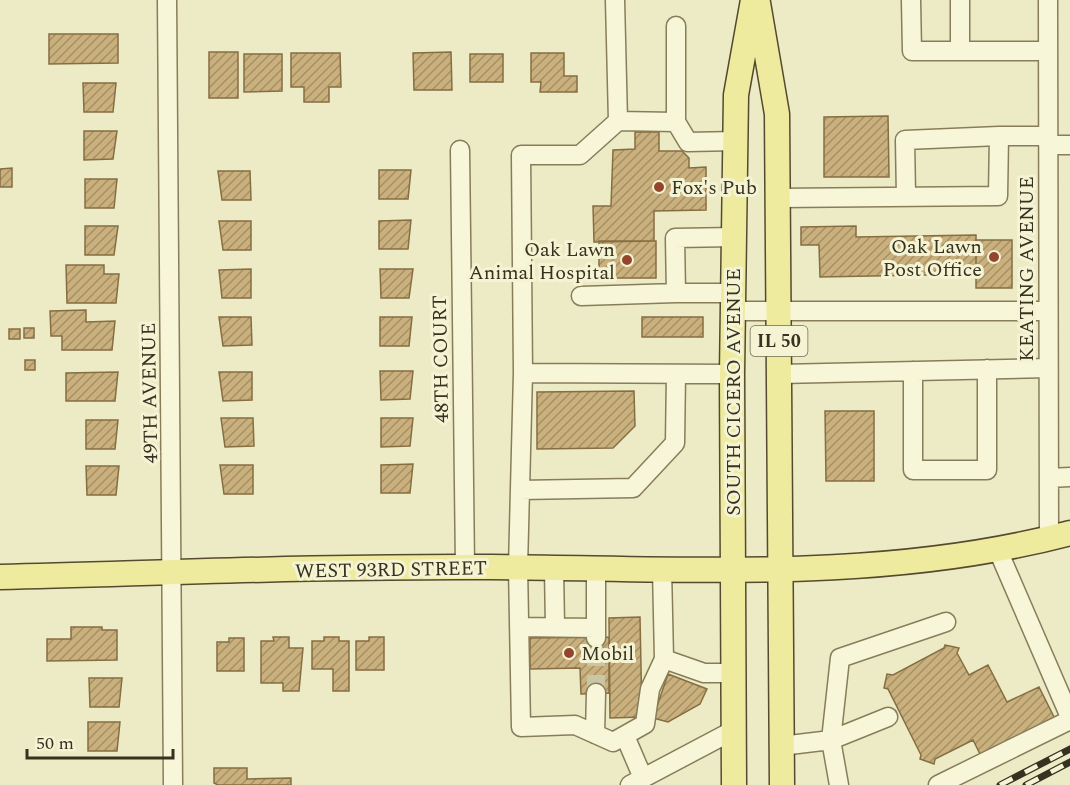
<svg xmlns="http://www.w3.org/2000/svg" width="1070" height="785" viewBox="0 0 1070 785" font-family="Spectral,serif">
<defs>
<pattern id="building-hatch" width="6" height="6" patternUnits="userSpaceOnUse" patternTransform="scale(1.5)"><rect width="6" height="6" fill="#cab07c"/><path d="M-1 1l2-2M0 6l6-6M5 7l2-2" fill="none" stroke="#a59065"/></pattern>
</defs>
<rect width="100%" height="100%" fill="#edebc5"/>
<path fill="url(#building-hatch)" stroke="#856e42" stroke-width="1.5" d="M49,34H118V63L49,64Z
M209,52H238V98H209Z
M451,52L452,90H414L413,53Z
M291,53H340L341,87H329V102H304V87H291Z
M531,53H564V76H577V92H540L541,82H531Z
M244,54H282V91L244,92Z
M470,54H503V82H470Z
M83,83H116L113,112H84Z
M888,116L889,177H824V117Z
M84,131H117L113,159L84,160Z
M635,132H659V151H682L689,158V168L706,167V210L654,211V241L594,242L593,206H611L613,150L635,149Z
M12,168V187H0V169Z
M379,170H411L408,199H379Z
M218,171H250L251,200H222Z
M85,179H117L114,208H85Z
M411,220L408,249H379V221Z
M219,221H251V250H223Z
M85,226H118L114,255H85Z
M856,226V237L976,235V274L820,277L819,245H801V227Z
M976,240H1012V288H976Z
M599,241H656V278H599Z
M66,265H104V274H119L116,303H67Z
M251,269V298H222L219,270Z
M380,269H413L409,298H381Z
M86,310V322L115,321L112,350H62V336H51L50,311Z
M219,317H251L252,345L223,346Z
M380,317H412L409,346H380Z
M642,317H703V337H642Z
M24,328H34V338H24Z
M9,329H20V339H9Z
M25,360H35V370H25Z
M380,371H413L410,399L381,400Z
M118,372L115,401H66V373Z
M219,372H252V400L223,401Z
M634,391L635,426L613,448L537,449V392Z
M825,411H874V481H826Z
M221,418H253L254,446L225,447Z
M381,418H413L410,446L381,447Z
M86,420H118L115,449H86Z
M413,464L410,493H381V465Z
M220,465H253V494H224Z
M86,466H119L116,495H87Z
M640,617L642,717L610,718L609,618Z
M71,627H102V630H117V660L47,661V639H71Z
M273,637H289V648H303L299,691H283V683H261V641H274Z
M324,637H339V641H349V691H333V669H312V641H324Z
M369,637H384V670H356V641H369Z
M609,637V693L581,694L580,668L530,669V638Z
M229,638H244V671H217V642H229Z
M945,645L959,648L957,653L969,675L988,665L1007,702L1039,687L1056,721L982,758L973,740L935,759L934,764L920,759L921,755L888,689L884,688L887,674L893,675L944,648Z
M668,674L707,689L700,704L668,722L653,718Z
M89,678H122L119,707H90Z
M88,722H120L117,751H88Z
M214,768H247V779L291,778V785H218L214,783Z"/>
<g fill="none" stroke-linecap="round" stroke-linejoin="round">
<path stroke="#c9c6a4" stroke-width="18" stroke-dasharray="18 9" stroke-linecap="butt" d="M596,693V638"/>
<g stroke="#877d5b" stroke-width="21">
<path id="minor" d="M167,0L173,785
M911,0L912,51H1048
M960,0V51
M1048,0L1049,538
M618,121L676,122V26
M676,122L688,142L736,141
M1048,145H1070
M460,150L465,567
M906,196L905,140L999,136
M778,198L998,196L999,136H1048
M734,293H676L675,238L735,237
M581,296L676,293
M734,311H1048
M913,371V470H987V369
M523,373L521,155H580L618,121L615,0
M780,374L1048,368
M1049,478L1070,477
M520,490L633,488L675,443L676,374
M997,548L1070,717
M554,568L555,627
M662,569L664,659L650,689L645,724L613,742L575,725L521,727L518,567L523,373L732,374
M519,627L596,628
M596,638V568
M664,659L704,673H733
M888,717L831,740L840,658L946,622
M595,734L596,693
M625,736L643,778
M781,746L831,740L839,785
M630,785L734,730
M938,785L1070,720"/>
</g>
<g stroke="#554a2f" stroke-width="27">
<path id="major" d="M758,3L777,114L782,785
M0,577C163,573 327,566 491,567C683,568 882,583 1070,533
M734,785L732,374L736,95L753,0"/>
</g>
<use href="#minor" stroke="#f8f6d8" stroke-width="18"/>
<use href="#major" stroke="#eeea9e" stroke-width="24"/>
<g stroke="#37311f" stroke-width="7">
<path id="rail" d="M1000,785L1070,749
M1026,785L1070,762"/>
</g>
<use href="#rail" stroke="#f4f3d4" stroke-width="4.5" stroke-dasharray="14" stroke-linecap="butt"/>
</g>
<g fill="#94462d" stroke="#f4f3d4" stroke-width="2">
<circle cx="659" cy="187" r="6"/>
<circle cx="994" cy="257" r="6"/>
<circle cx="627" cy="260" r="6"/>
<circle cx="569" cy="653" r="6"/>
</g>
<g text-anchor="middle" stroke-width="6" stroke-linejoin="round" paint-order="stroke">
<rect fill="#f4f3d4" stroke="#706b55" stroke-width="1.5" x="750.5" y="326" width="57" height="30" rx="4.5"/>
<g font-size="18" font-weight="bold" fill="#37311f">
<text x="779" y="347">IL 50</text>
</g>
<g font-size="20" fill="#37311f" stroke="#f4f3d4" text-anchor="start">
<text x="671" y="194">Fox's Pub</text>
<text x="982" y="253" text-anchor="end">Oak Lawn<tspan x="982" dy="23">Post Office</tspan></text>
<text x="615" y="256" text-anchor="end">Oak Lawn<tspan x="615" dy="23">Animal Hospital</tspan></text>
<text x="581" y="660">Mobil</text>
</g>
<g font-size="20" fill="#37311f" stroke="#f4f3d4">
<text transform="translate(1026 269) rotate(-90)" y="7">KEATING AVENUE</text>
<text transform="translate(440 359) rotate(-91)" y="7">48TH COURT</text>
<text transform="translate(733 392) rotate(-90)" y="7">SOUTH CICERO AVENUE</text>
<text transform="translate(149 393) rotate(-91)" y="7">49TH AVENUE</text>
<text transform="translate(391 569) rotate(-1)" y="7">WEST 93RD STREET</text>
</g>
</g>
<path d="M27 749v9h146v-9" fill="none" stroke="#37311f" stroke-width="3"/>
<text x="36" y="749" font-size="18" fill="#37311f" stroke="#f4f3d4" stroke-width="4.5" paint-order="stroke">50 m</text>
</svg>
